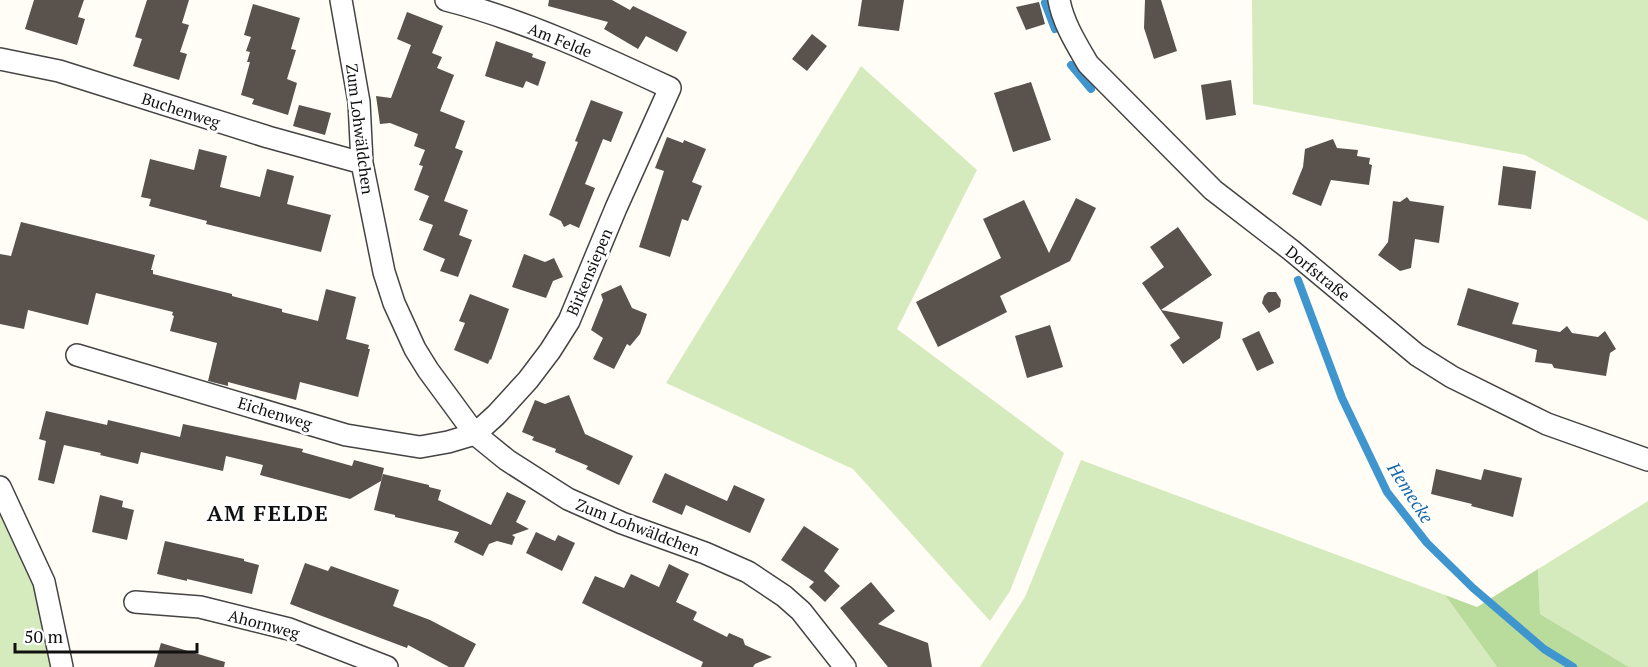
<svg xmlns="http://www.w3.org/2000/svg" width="1648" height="667" viewBox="0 0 1648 667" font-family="'PT Serif',serif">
<rect width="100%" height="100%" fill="#fffdf5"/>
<path fill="#d5ebbd" d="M1252,0H1648V221L1525,155L1253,104Z
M861,66L977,170L897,329L1064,453L1010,591L990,621L853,469L666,383Z
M1081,460L1445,595L1497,667H980L1025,597Z
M1648,501V667H1629L1540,614L1538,569Z
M0,507L36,585L54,667H0Z"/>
<path fill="#b9dc9c" d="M1538,569L1540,614L1629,667H1497L1445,595L1477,607Z"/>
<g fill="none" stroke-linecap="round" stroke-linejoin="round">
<path stroke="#3f96cf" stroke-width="8" d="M1045,3L1055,29
M1071,65L1091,89
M1298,280L1342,398L1387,492L1427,543L1473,588L1544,649L1573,667"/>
</g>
<path fill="#5a524d" d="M34,0H84L78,17L85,19L77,45L25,29Z
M147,0H189L182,23L189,25L180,52L187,54L179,80L133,66L142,39L135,37Z
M549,0H612L630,10L633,6L687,32L677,52L646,36L638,49L604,29L608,22L548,6Z
M862,0H904L899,31L858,26Z
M1145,0H1161L1177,51L1154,59L1144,28Z
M1039,2L1045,24L1026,30L1016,7Z
M253,4L300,18L291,49L296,50L287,79L297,83L288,115L252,104L254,99L241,95L250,62H247L250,52L246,51L251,37L244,35Z
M407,12L443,26L432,53L442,57L437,68L454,75L440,111L465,121L455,148L463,151L444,201L468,210L459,235L472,240L458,277L440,271L445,259L423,250L433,225L419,220L429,196L414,190L423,166L419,165L425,150L414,146L418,134L390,123L380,124L376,96L391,98L411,45L397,39Z
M812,34L827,46L807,71L792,59Z
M496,41L533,54L532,57L546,62L538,86L526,81L523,88L485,76Z
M1231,80L1236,115L1206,120L1201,85Z
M1031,82L1051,140L1013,152L994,93Z
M591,100L623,112L611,142L603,139L585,184L595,188L579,228L570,224L564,227L561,221L549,215L578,142L575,141Z
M299,105L331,113L325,135L293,126Z
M667,137L683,143L684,140L706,149L692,182L702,186L688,221L682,219L670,257L639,247L664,171L655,168Z
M1333,139L1337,148L1358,150L1357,156L1370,158L1369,164L1372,165L1369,185L1331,180L1321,206L1292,194L1303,167L1305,149Z
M199,149L227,156L220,187L260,197L267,169L294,176L287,204L331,215L321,252L206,224L207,221L149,206L151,199L141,197L150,159L194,170Z
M1503,166L1536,171L1531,209L1498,205Z
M1407,197L1410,201L1444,206L1439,243L1415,239L1411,268L1400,271L1378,255L1388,242L1393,201L1400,202Z
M1076,198L1096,208L1070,261L1000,296L1007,312L938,347L916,302L1001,258L983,219L1024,200L1049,253Z
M21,222L155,255L151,270H153V274L232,294V296L282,309V312L318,321L326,289L356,297L346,339L369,345L368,349H370L358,397L300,382L296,400L228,382V386L208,381L217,343L170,331L174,316L172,315L173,312L96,293L88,325L28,310L24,329L0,324V254L11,256Z
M1178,227L1212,275L1161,310L1223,322L1220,338L1183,364L1170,345L1180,338L1142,283L1164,267L1150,247Z
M524,254L545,262L554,258L563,277L553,281L546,298L512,287Z
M621,285L632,308L647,314L640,334L630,346L627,344L614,369L593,359L603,338L591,330L603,300L601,294Z
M1468,288L1519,303L1512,324L1560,332L1567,326L1572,333L1598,337L1605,331L1616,349L1610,353L1606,376L1554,368L1552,364L1535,362L1537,350L1457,325Z
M1268,292H1276L1281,300L1280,307L1269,313L1262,303L1264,296Z
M470,294L509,309L491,360L490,359L488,364L454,350L465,323L459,321Z
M1050,325L1063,367L1027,378L1015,336Z
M1259,331L1274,363L1257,371L1242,339Z
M569,395L585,434L633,456L619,485L586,469L588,466L555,452L556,449L532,440L534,437L522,432L535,400L545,404Z
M46,411L107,425L108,420L180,437L183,424L303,449L302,452L352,466L354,460L384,468L381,481L350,499L260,475L263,465L226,456L223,471L141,452L138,464L100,455L101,453L64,445L54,484L38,480L46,441L39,439Z
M1436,469L1481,480L1484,469L1522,478L1513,517L1471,506L1472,504L1431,494Z
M665,473L727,501L734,485L765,499L750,533L686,505L682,515L652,502Z
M383,474L429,485V487L441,490L438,500L491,525L507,492L526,501L516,522L529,529L512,535L515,537L512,545L497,541L489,544L483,556L454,542L459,532L395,517V515L374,510Z
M100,495L123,501L122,507L134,510L127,540L92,532Z
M804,526L839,549L824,571L840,586L825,602L809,587L814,582L781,560Z
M536,532L555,541L558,535L575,543L562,571L526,553Z
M165,541L244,559V561L259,565L252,594L187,579V581L157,574Z
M305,563L328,571L331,566L399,590L393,606L430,620L476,644L464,667H449L408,645L407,648L290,604Z
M669,564L689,574L676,602L697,612L693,620L727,637L729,633L743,639L745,645L772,657L755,664L753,667H701L703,662L582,603L595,576L624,588L631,574L659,587Z
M871,582L895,611L878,624L928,643L932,667H888L840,608Z
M161,643L225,662L224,667H154Z"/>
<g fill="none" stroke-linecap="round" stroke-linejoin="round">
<g stroke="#444" stroke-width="24">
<path id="street" d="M341,0L359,102L362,163L384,272L394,303L415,349L428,370L475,434L507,460L568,499L622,523L705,553L748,572L784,596L801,611L845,667
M1059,0C1063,23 1077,45 1088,64L1213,190L1291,250L1417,355L1452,377L1547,424L1648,460
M0,59L59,71L268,137L362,163
M77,355L346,435L420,447L448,442L475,434L496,415L528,380L550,351L569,321L616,208L670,88C597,54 524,20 446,0
M0,487L44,582L62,667
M135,602L200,607L289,629L387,667"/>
</g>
<use href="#street" stroke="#fff" stroke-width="21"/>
</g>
<g text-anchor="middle" stroke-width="6" stroke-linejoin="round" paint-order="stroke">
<g font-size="16" fill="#111" stroke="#fff">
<text transform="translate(560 40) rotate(22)" y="6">Am Felde</text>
<text transform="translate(181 110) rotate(18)" y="6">Buchenweg</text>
<text transform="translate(360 129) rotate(83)" y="6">Zum Lohwäldchen</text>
<text transform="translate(589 272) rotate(-67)" y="6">Birkensiepen</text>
<text transform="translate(1318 273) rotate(39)" y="6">Dorfstraße</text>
<text transform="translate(275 413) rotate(17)" y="6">Eichenweg</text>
<text transform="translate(638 527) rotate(21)" y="6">Zum Lohwäldchen</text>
<text transform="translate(264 624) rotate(15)" y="6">Ahornweg</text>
</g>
<g font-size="18" font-style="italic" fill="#1768a6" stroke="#fff">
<text transform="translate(1410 493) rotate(57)" y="6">Hemecke</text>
</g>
<g font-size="22" font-weight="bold" letter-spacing="1.5" fill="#111" stroke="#fff">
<text x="268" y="521">AM FELDE</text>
</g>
</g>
<path d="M15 643v9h182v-9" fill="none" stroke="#111111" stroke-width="3"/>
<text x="24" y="643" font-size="18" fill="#111111" stroke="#ffffff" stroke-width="4.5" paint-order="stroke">50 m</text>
</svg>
